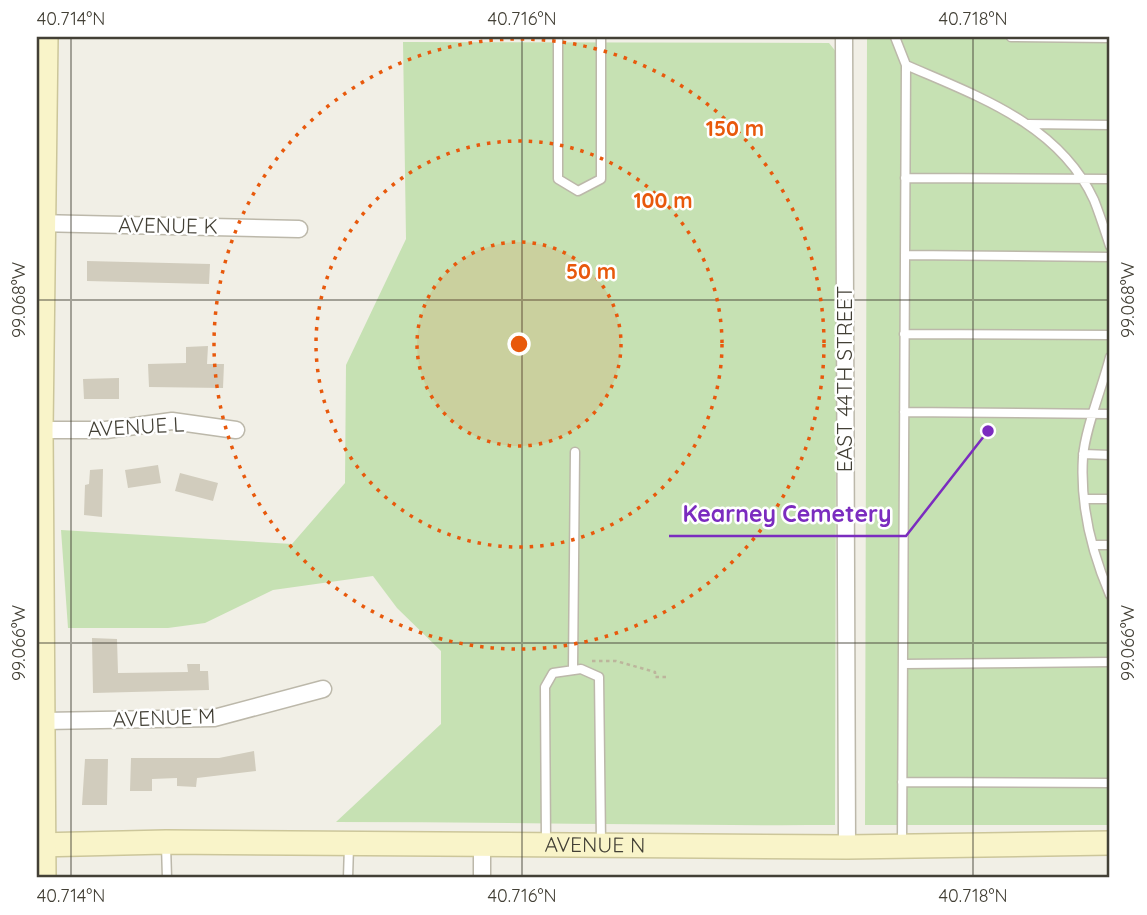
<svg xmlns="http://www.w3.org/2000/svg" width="1147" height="915" viewBox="0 0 1147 915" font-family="Quicksand,sans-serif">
<rect width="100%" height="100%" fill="#f1efe6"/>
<path fill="#c6e1b3" d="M867,37H1110V825H865Z
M403,42L829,43L837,53L835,825C669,826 502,822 336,822L441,724V651L397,608L373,576L273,590L205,623L168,628H68L61,530L292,544L345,483L346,365L406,239Z"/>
<path fill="#d1ccbd" d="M87,261L210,264L209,284L87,281Z
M208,346L207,364H224L223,388L149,387L148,364L186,363V347Z
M119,378V399H84L83,379Z
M158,465L161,483L128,488L125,470Z
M103,469L102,517L84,515L85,485L89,484L90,470Z
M180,473L218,483L213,501L175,491Z
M92,638L117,639L118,673L188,672L187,664H200V671H208L209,690L93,693Z
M254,751L256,771L197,778L196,787L177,786V778L152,779V791H130L131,758H219Z
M85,759H108L107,805H82Z"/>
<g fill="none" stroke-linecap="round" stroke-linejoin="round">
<g stroke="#bcb8aa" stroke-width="11">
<path id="service" d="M558,37V179L578,191L601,179V37
M895,37L906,65L902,844
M1011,37L1110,38
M906,65C977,96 1059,124 1094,200C1100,215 1105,231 1110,246
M1028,124L1110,125
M905,178L1110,179
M905,255L1110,257
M904,334L1110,335
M1110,357C1103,385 1085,429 1083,457C1080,504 1092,553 1110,595
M904,412L1110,414
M1083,454L1110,455
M1084,499H1110
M1093,545H1110
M903,664L1110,662
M573,669L575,452
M902,782L1110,783
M546,843L545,687L553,673L581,669L599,677L601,843
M166,845L167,878
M348,878L349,846"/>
</g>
<g stroke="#bcb8aa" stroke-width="19">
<path id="minor" d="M844,37L847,847
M37,223L299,229
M37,430H106L172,421L236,430
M44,721L214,718L323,689
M482,844V878"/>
</g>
<g stroke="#ccc69a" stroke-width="26">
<g id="secondary">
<path id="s1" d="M37,845L166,842L847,847L1110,843"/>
<path d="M44,878L41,430L46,37"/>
</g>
</g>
<path stroke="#bcb59c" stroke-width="2.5" stroke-dasharray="3.5 3.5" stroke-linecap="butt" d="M592,661H616L655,672V677H666"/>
<use href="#service" stroke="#fff" stroke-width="8"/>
<use href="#minor" stroke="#fff" stroke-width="16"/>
<use href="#secondary" stroke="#f9f4c9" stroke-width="23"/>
</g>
<path fill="none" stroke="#434036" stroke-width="2" stroke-opacity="0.45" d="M71,37V878M522,37V878M973,37V878M37,300H1110M37,643H1110"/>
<circle cx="519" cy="344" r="102" fill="#e8590c" fill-opacity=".12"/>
<g fill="none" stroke="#e8590c" stroke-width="3.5" stroke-dasharray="3.5 7">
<circle cx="519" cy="344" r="102"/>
<circle cx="519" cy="344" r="203"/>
<circle cx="519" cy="344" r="305"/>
</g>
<g text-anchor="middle" stroke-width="5" stroke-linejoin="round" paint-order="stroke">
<g font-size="21" fill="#434036" stroke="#fff">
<text transform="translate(168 226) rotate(1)" y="7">AVENUE K</text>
<text transform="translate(845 379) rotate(-90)" y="7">EAST 44TH STREET</text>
<text transform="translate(136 427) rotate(-3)" y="7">AVENUE L</text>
<text transform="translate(164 718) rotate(-2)" y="7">AVENUE M</text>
<text dy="7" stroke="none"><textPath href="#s1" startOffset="558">AVENUE N</textPath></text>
</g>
</g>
<circle cx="519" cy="344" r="10" fill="#e8590c" stroke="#fff" stroke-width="3.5"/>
<g font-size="21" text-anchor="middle" font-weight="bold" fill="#e8590c" stroke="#fff" stroke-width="5" stroke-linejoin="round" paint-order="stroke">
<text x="735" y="136">150 m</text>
<text x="663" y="208">100 m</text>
<text x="591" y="279">50 m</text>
</g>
<path fill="none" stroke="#7b2cbf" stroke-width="2.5" d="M988 431L906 536H669"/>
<circle fill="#7b2cbf" stroke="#fff" stroke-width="2.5" cx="988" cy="431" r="7"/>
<g font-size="23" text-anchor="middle" font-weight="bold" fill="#7b2cbf" stroke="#fff" stroke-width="5" stroke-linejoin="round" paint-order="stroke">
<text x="787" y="522">Kearney Cemetery</text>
</g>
<rect width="1147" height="915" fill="none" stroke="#ffffff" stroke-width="77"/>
<rect x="38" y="38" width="1070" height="838" fill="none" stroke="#434036" stroke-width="2.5"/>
<g font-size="18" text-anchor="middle" fill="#434036">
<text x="71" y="25">40.714°N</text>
<text x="522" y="25">40.716°N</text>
<text x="973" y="25">40.718°N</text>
<text transform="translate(1128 300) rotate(-90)" y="6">99.068°W</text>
<text transform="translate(19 300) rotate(-90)" y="6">99.068°W</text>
<text transform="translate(1128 643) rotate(-90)" y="6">99.066°W</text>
<text transform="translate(19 643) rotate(-90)" y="6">99.066°W</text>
<text x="71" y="902">40.714°N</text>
<text x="522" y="902">40.716°N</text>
<text x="973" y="902">40.718°N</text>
</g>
</svg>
